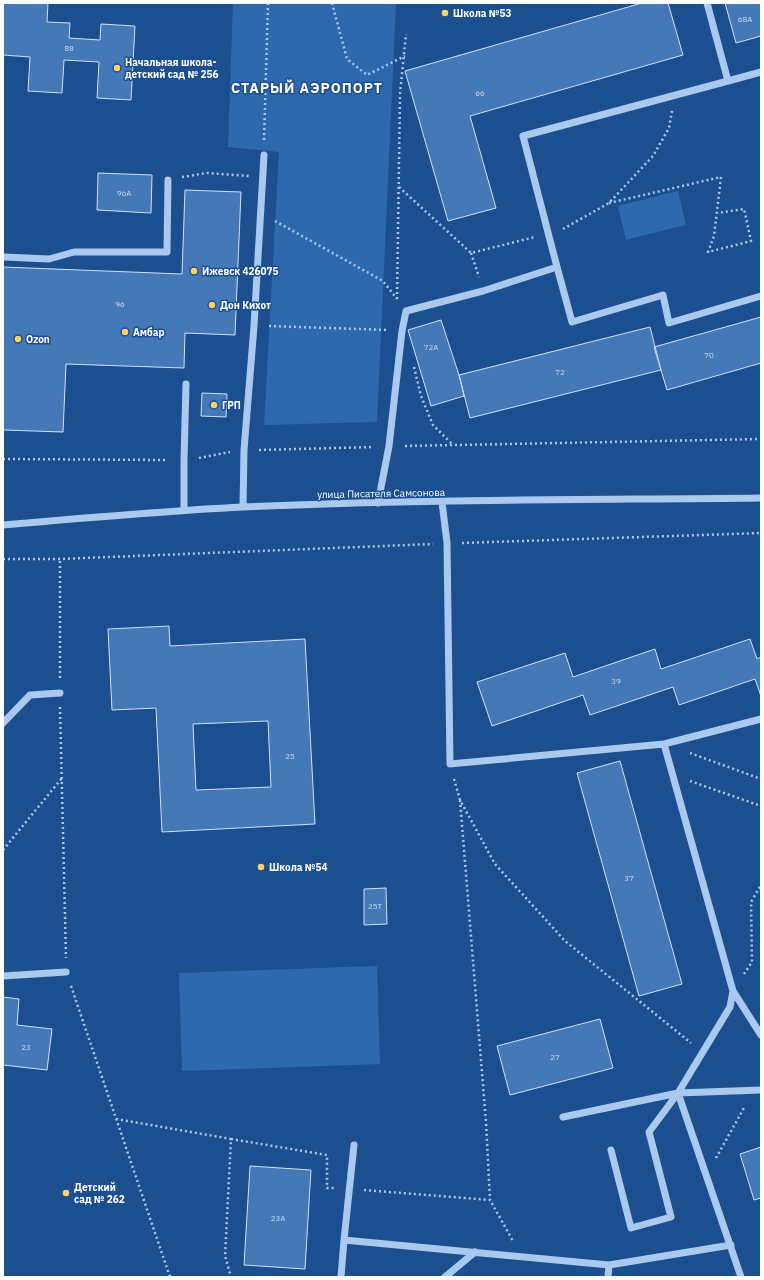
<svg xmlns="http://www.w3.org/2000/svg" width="764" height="1280" viewBox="0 0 764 1280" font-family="'IBM Plex Sans',sans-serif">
<rect width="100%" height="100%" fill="#1b4f8f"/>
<path fill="#2e69ad" d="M233,3H396L377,422L264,425L279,152L228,147Z
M678,191L686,225L626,240L618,206Z
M377,966L380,1064L182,1071L179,973Z"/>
<path fill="#4478b7" stroke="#cfe3fa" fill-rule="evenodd" d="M3,3H48L47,22L70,23L69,38L100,40L101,24L135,26L131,100L97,98L99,62L64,60L62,93L28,91L30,57L3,55Z
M642,3H668L683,55L470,116L496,208L448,221L405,71Z
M725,3H761V36L736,43Z
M98,173L152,175L151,213L97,210Z
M185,190L241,192L235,335L185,333L184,368L66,364L63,432L3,430V267L182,274Z
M761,317V363L667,390L654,347Z
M441,320L459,375L464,396L431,406L408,330Z
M650,327L661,370L470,418L459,375Z
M202,393L227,394L226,417L201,416Z
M169,626L170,646L305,639L315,824L162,832L156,708L112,710L108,629ZM268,721L271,787L196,790L193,724Z
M750,639L757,659L761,657V696L755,679L679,705L673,687L590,715L583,695L492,726L477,682L565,653L573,677L655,649L661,669Z
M620,761L682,984L639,996L577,773Z
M386,888L387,924L364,925V889Z
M3,997L19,999L17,1025L52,1029L47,1070L3,1065Z
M600,1019L613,1068L510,1095L497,1046Z
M761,1147V1198L754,1200L740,1154Z
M250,1166L311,1170L305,1269L244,1265Z"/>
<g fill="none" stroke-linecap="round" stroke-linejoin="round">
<path stroke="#a9c9ee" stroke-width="2.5" stroke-dasharray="2 3" stroke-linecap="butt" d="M332,3L347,59L367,75L405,56
M264,140L268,3
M182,177L207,173L249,176
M399,187L471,253L535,237
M609,203L721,177L714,236L708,252L751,241L744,209L717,213
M275,221L383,281L397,299
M563,229L609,203L653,156L669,128L672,111
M471,253L479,277
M397,299L400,94L406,34
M269,326L388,330
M414,367L421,396L433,425L453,445
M405,446L761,439
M259,450L374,447
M199,458L230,452
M3,459L168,460
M462,543L761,533
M3,559H60L433,544
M60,678V559
M60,707L66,958
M690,753L761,779
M454,779L460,800L495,864L565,941L691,1043
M690,781L761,806
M460,800L486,1122L490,1200
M3,850L62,778
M744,974L752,962L751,902L761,885
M71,986L170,1277
M116,1119L231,1139L225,1256L231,1277
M231,1139L327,1155V1188H335
M716,1158L745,1106
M364,1190L490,1200L513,1241"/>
<path stroke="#a9c9ee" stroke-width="7" d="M707,3L728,81L761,72
M3,257L49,259L74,252H167L168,180
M557,267L523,136L728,81
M442,502L447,543L450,764L664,744L761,719
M378,503L389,446L402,331L406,311L483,291L557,267L572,322L663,295L669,323L761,296
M243,507L244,450L254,326L264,155
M184,510V460L186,384
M3,525C83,518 163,511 243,507C415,499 588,500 761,498
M3,723L30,695L60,693
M664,744L733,991L761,1035
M3,976L66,972
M678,1093L741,1277
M678,1093L761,1090
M563,1117L678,1093L730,1007L733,991
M611,1150L631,1228L671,1217L649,1132L678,1093
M344,1240L354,1145
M341,1277L344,1240L609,1265L731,1245
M445,1277L475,1252
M608,1277L609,1265"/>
</g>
<g fill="#ffd166" stroke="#1b4f8f" stroke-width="1.5">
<circle cx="445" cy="13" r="4"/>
<circle cx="117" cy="68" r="4"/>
<circle cx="194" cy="271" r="4"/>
<circle cx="212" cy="305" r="4"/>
<circle cx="125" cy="332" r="4"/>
<circle cx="18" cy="339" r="4"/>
<circle cx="214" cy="405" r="4"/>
<circle cx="261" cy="867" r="4"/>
<circle cx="66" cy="1193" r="4"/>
</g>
<g text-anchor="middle" stroke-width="3" stroke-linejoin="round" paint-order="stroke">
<g font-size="8" fill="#d0dded">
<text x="745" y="22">68А</text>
<text x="69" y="51">88</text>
<text x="480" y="96">66</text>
<text x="124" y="196">96А</text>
<text x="120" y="307">96</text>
<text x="431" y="350">72А</text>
<text x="709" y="358">70</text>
<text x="560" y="375">72</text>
<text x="616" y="684">39</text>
<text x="290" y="759">25</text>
<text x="629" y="881">37</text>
<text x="375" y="909">25Т</text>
<text x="26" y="1050">23</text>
<text x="555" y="1060">27</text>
<text x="278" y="1221">23А</text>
</g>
<g font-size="10" font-weight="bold" fill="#fff" stroke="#1b4f8f" text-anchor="start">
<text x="453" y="17">Школа №53</text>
<text x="125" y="66">Начальная школа-<tspan x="125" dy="12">детский сад № 256</tspan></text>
<text x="202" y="275">Ижевск 426075</text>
<text x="220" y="309">Дон Кихот</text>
<text x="133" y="336">Амбар</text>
<text x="26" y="343">Ozon</text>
<text x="222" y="409">ГРП</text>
<text x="269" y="871">Школа №54</text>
<text x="74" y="1191">Детский<tspan x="74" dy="12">сад № 262</tspan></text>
</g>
<g font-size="10" fill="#fff" stroke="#1b4f8f">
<text transform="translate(381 493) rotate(-1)" y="4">улица Писателя Самсонова</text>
</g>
<g font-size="14" font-weight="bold" letter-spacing="1" fill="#fff" stroke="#1b4f8f">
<text x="307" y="93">СТАРЫЙ АЭРОПОРТ</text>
</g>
</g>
<rect width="764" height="1280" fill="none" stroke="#ffffff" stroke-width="8"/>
</svg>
